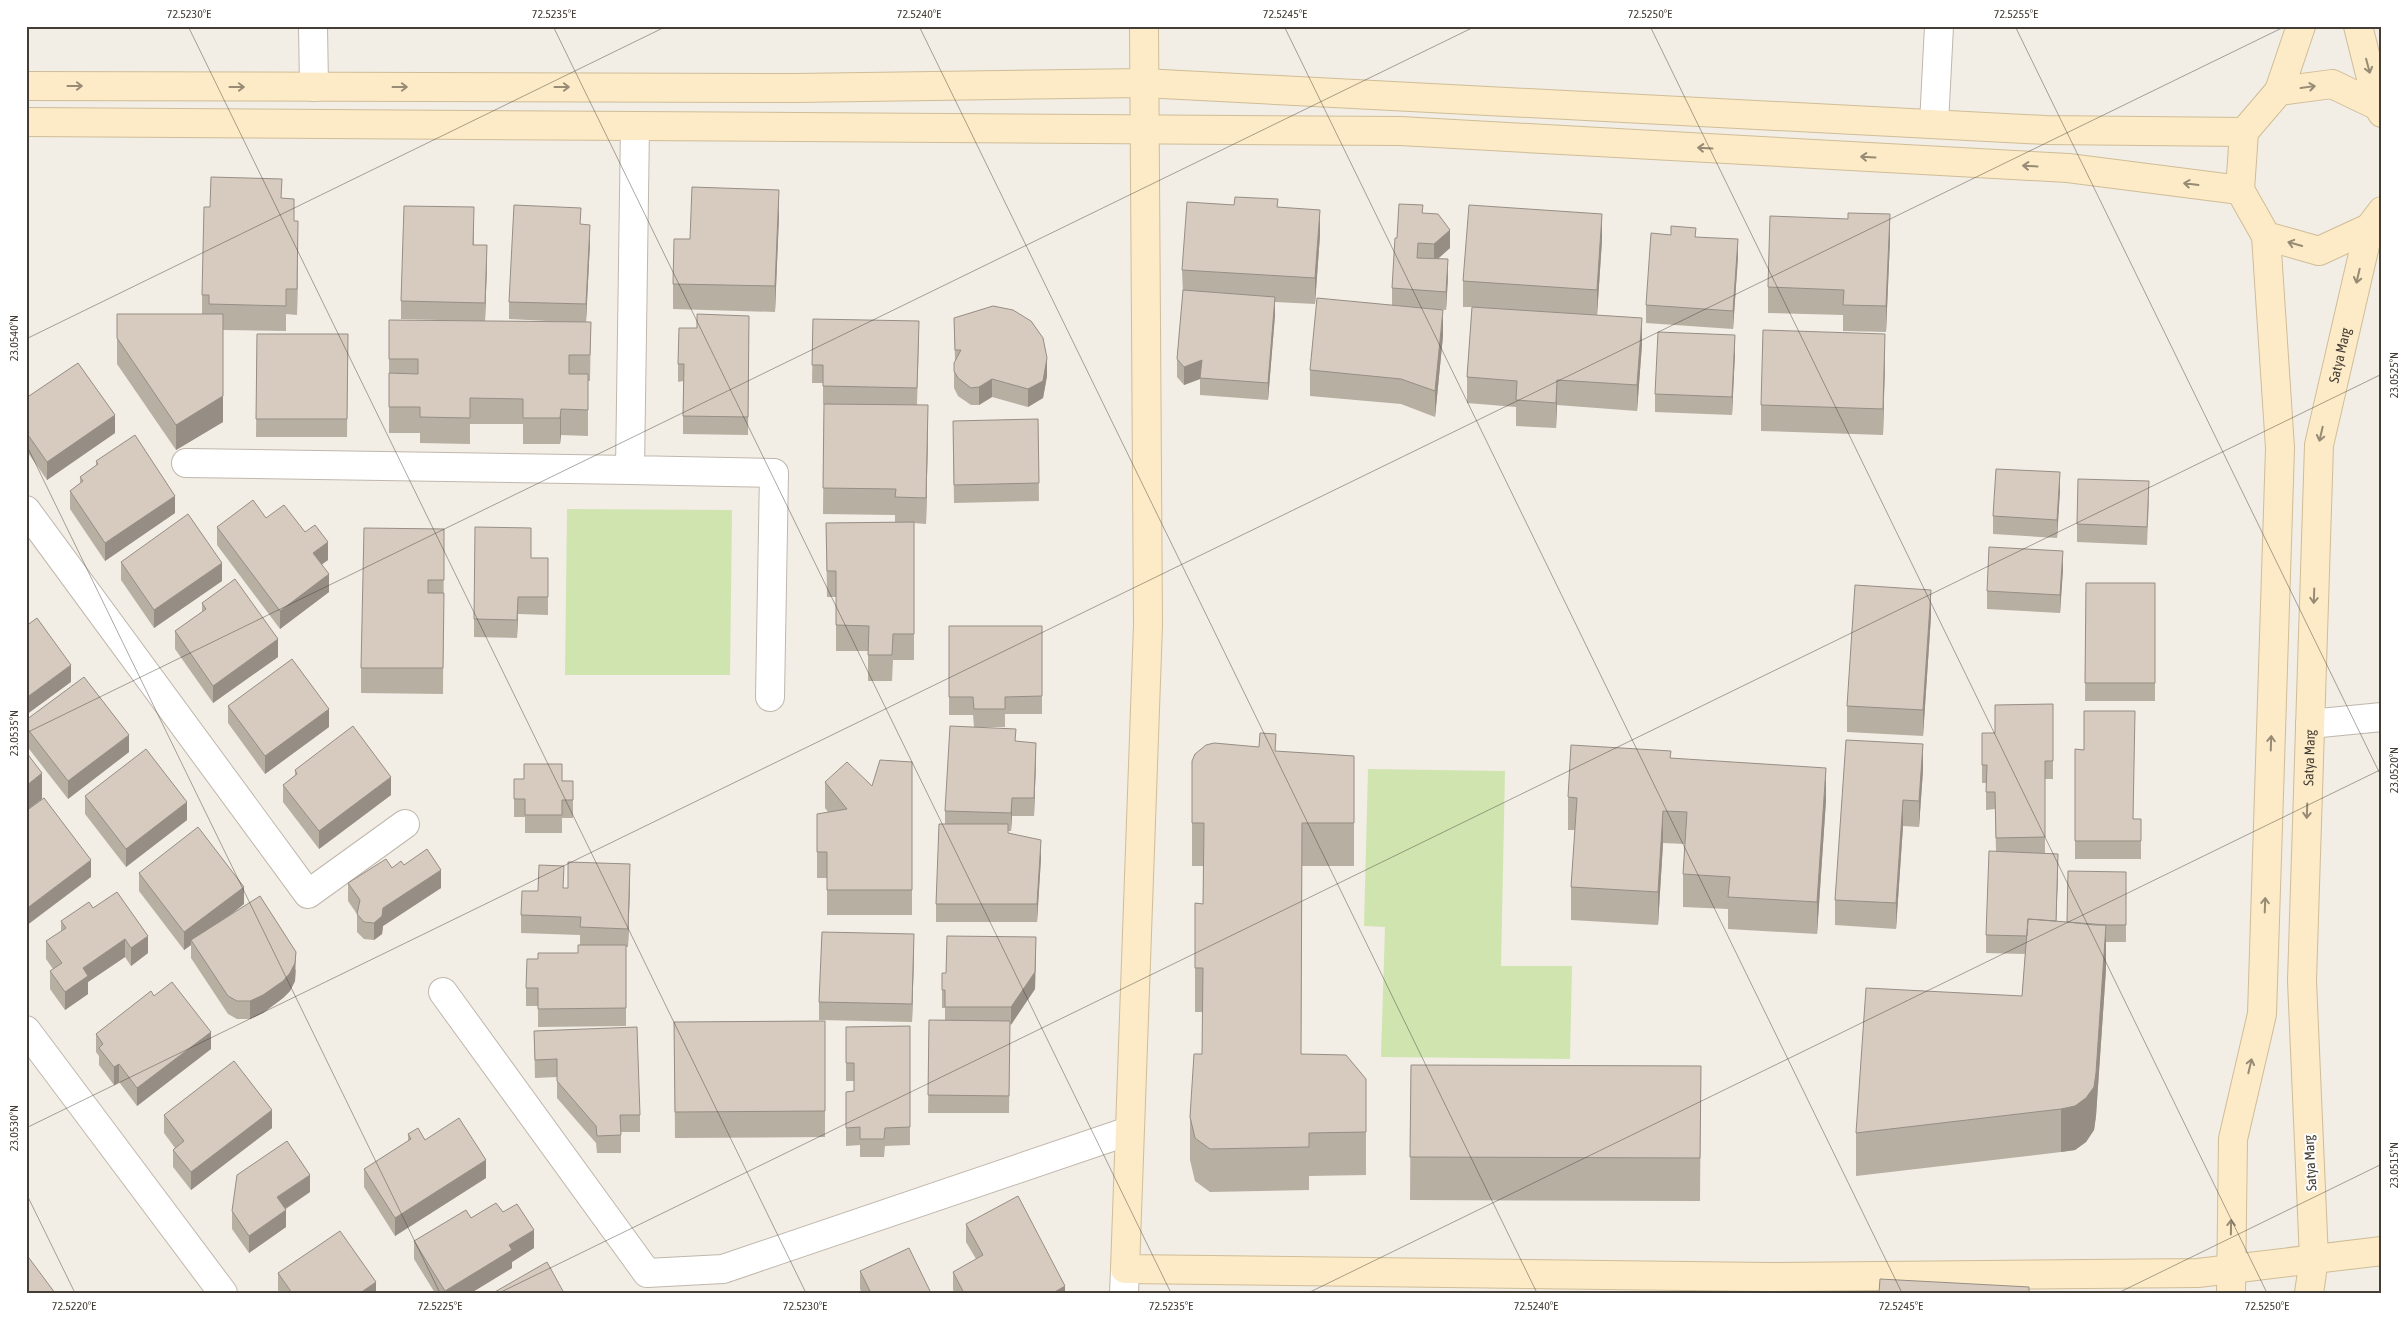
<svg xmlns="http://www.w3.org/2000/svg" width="2408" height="1319" viewBox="0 0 2408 1319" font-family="'Asap Condensed',sans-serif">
<rect width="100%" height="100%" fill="#f2ede5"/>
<path fill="#d0e4b0" d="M567,509L732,510L730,675H565Z
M1368,769L1505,771L1501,966H1572L1570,1059L1381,1057L1385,927L1364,926Z"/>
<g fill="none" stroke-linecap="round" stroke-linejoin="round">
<g stroke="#c0b7ac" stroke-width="30">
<path id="street" d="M313,26L314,87
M1934,124L1939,26
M635,126L630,470L774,473L770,697
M186,463L630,470
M26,510L308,894L405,824
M2310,724L2382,717
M443,992L647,1273L723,1269L1129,1131
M26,1030L223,1293
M1124,1293L1125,1269"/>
</g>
<g stroke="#cfbd97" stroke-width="30">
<g id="secondary">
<path d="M1144,26L1148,625L1125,1269L1767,1277L2198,1273L2382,1251"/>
<path d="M2358,26L2378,106"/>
<path d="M26,86L796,88L1143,83L2045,130L2244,132"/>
<path d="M2279,91L2301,26"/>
<path d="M2382,113L2378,106L2332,84L2279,91L2244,132L2240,190L2266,236L2319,251L2369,228L2382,211"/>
<path d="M26,122L1400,131L2068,168L2240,190"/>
<path d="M2231,1293L2233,1139L2262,1014L2280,448L2266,236"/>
<path id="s1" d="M2309,1293L2314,1259L2302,981L2319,445L2369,228"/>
</g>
</g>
<use href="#street" stroke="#fff" stroke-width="28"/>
<use href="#secondary" stroke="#fcebc6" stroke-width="28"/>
</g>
<path fill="#b8afa3" d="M282,198L294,221L298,247L297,315L286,314V331L223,330V422L176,450L117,364V314H202V295L210,207Z
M1278,208L1320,235L1315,304L1275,302V315L1268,400L1200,395V379L1184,385L1177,377V359L1183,296L1182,270Z
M1423,213L1450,248L1438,259L1448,277L1446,310L1418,308L1443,336L1435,417L1401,404L1310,396V370L1392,305V288L1397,238Z
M779,216L775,312L673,309V284L690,239Z
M581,224L590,243L586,322H591L590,381H588V436L561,435L560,444H523V424H470V444L420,443V433H389V320L478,321L401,319V301L474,225V245L487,263L485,321L567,322L509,319V302Z
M1696,237L1738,257L1733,329L1646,323V305Z
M1602,240L1597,315L1642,344L1637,411L1557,405L1556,428L1516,426V407L1467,403V377L1472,307H1463V281Z
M1890,240L1886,332L1843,331V315L1768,313V287Z
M954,318L1047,376L1043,398L1028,407L992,397L979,405H971L958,396L954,388V371L955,362Z
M813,319L919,338L917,404L928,430L926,524L914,523V660H893L892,681H868V651H836V597H827L826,523L895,522V515L823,514L824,404H823V383H812Z
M749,333L748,435L683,434V381L678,382V364Z
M257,334H348L347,437H256Z
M1735,353L1732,415L1655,412V394Z
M1885,360L1883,435L1761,431V405Z
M26,398L115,433L47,480L26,450Z
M1038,419L1039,501L954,503L953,439Z
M96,461L175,513L105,561L70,509V491L80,483V477L96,466Z
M2060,490L2057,538L1993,534V516Z
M2149,499L2147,545L2077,542V524Z
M266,518L305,532L328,560L322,564L329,592L280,629L217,545V527Z
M444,529L443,694L361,693V668Z
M531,558H548V615L518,614L517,638L474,637V619Z
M121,562L222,581L154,628L121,580Z
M2063,569L2060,613L1987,609V591Z
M2086,583H2155V701H2085Z
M202,603L278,657L213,703L175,649V631L202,612Z
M1931,616L1923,736L1847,732V706Z
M949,626H1042V714H1005V727H980L1016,741L1036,760L1034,816H1012L1011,831H1008V833L1041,858L1037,922H936V904L945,824V811L974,727L973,715H949Z
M2053,704V779H2045V853L2058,872L2056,921L2067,922L2126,872V942H2106V969L2096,1116L2094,1130L2086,1142L2075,1150L2061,1152L1856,1176V1133L2022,996L2025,954L1986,953V935L1996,852L1995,809L1986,810V783H1982V733H1995Z
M228,706L329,727L265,774L228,723Z
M26,720L129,752L68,799L26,745Z
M2075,749L2084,750L2134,819H2141V859H2075Z
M1276,751L1354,756V866H1302L1301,1054L1366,1079V1175L1309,1176V1190L1210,1192L1195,1181L1190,1160V1117L1202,1054L1203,1012H1195V903L1203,904V866H1192V761Z
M1671,758L1826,800L1817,934L1728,929V909L1683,907V874L1685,844L1663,843L1658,925L1571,920V887L1575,830H1568V797Z
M912,762V915H827V878H817V814L828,812L825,808V782L872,786Z
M295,770L391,795L319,849L283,802V785L295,776Z
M1923,770L1919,827L1903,826L1896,929L1835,925V900Z
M514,779L573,781V818H562V833H525V817H514Z
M85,796L187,820L126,867L85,814Z
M404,865L441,888L383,926L382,934L374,940L364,939L357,932V914L348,901V883L392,868Z
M139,873L244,904L233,913L296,970L295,981L290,991L283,998L263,1013L250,1019H237L228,1014L191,958V945L184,950L139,891Z
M630,882L628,947H626V1026L538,1027V1006H526V988L538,959L578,953L580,945V935L521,933V915L538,891Z
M93,908L148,953L131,966L125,957L88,982V994L65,1010L50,989V971L53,969L46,959V941L61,931V921Z
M914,952L912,1022L819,1020V1002Z
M1036,955L1035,989L1010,1025L1009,1113H928L929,1020H945V1008H942V990Z
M154,996L211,1049L137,1106L119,1082L114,1085L99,1065V1056L96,1052V1034Z
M825,1021V1137L675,1138L674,1022Z
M910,1026V1145L885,1146L884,1157H860V1145L846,1146V1092L854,1091V1081H846V1027Z
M534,1031L640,1115V1132H621V1153H597L596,1143L557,1098V1077L535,1078Z
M1411,1065L1701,1066L1700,1201L1410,1200Z
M164,1115L272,1128L191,1190L173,1167V1150L175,1148L164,1133Z
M408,1134L425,1140L486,1178L395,1236L364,1187V1169L408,1141Z
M310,1192L286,1209V1227L249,1253L232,1229V1211Z
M503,1212L534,1248L512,1262V1268L471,1293H435L414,1259V1241L471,1218Z
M966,1224L1065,1293H954L953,1289V1272L976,1259L966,1242Z
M860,1271L931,1293H862L860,1289Z
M278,1273L376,1293H280L278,1290Z"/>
<path fill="#968e85" d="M779,190V216L775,312V286Z
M1320,210V235L1315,304V278Z
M1602,214V240L1597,316V290Z
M1890,214V240L1886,332V306Z
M298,221V247L297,315V289Z
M590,225V243L586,322V304Z
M1450,230V248L1434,262V244Z
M1738,239V257L1733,329V311Z
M487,245V263L485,321V303Z
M1448,259V277L1446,310V292Z
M1275,297V315L1268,400V383Z
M1443,310V336L1435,417V391Z
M223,314V422L176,450V425Z
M1642,318V344L1637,411V385Z
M1885,334V360L1883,435V409Z
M1735,335V353L1732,415V397Z
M1047,358V376L1043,398L1028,407V389Z
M1202,360L1200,379L1184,385V367Z
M992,379V397L979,405V387Z
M1557,380V405L1556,428V403Z
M928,405V430L926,524V498Z
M561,409V435L560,444V418Z
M115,415V433L47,480V462Z
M2060,472V490L2057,538V520Z
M175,496V513L105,561V543Z
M328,542V560L313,571V553Z
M2063,551V569L2060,613V595Z
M222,563V581L154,628V610Z
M329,574V592L280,629V611Z
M1931,590V616L1923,736V710Z
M518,597V614L517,638V620Z
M278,639V657L213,703V686Z
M71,665V682L26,715V698Z
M329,709V727L265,774V756Z
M129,735V752L68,799V781Z
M1036,743V760L1034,816V798Z
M1923,744V770L1919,827V801Z
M1826,768V800L1817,934V902Z
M42,773V799L26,811V786Z
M391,777V795L319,849V831Z
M1012,798V816L1011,831V813Z
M1903,800V826L1896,929V903Z
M187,802V820L126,867V849Z
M1663,811V843L1658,925V892Z
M1041,840V858L1037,922V904Z
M2058,854V872L2055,955V937Z
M91,860V877L26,926V909Z
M630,864V882L628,947V929Z
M441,870V888L383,926L382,934L374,940V923L383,908Z
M244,887V904L194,943L191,940V945L184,950V932Z
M2106,925V969L2096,1116L2094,1130L2086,1142L2075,1150L2061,1152V1109Z
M914,934V952L912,1022V1004Z
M148,936V953L131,966V948Z
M1036,937L1035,989L1011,1025V1007Z
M125,939V957L88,982V994L65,1010V992L83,968Z
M296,952L295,981L290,991L283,998L263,1013L250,1019V1001Z
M211,1032V1049L137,1106V1088Z
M119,1064V1082L114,1085V1067Z
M272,1110V1128L191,1190V1172Z
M486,1160V1178L395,1236V1218Z
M310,1175V1192L277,1214V1197Z
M286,1210V1227L249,1253V1236Z
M534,1230V1248L512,1262V1268L471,1293H445V1291L509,1245Z
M376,1282V1293H360Z
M1065,1286V1293H1053Z"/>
<path fill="#d6cbbe" stroke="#968e85" d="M211,177L282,179L281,198L294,199V221H298L297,289H286V306L209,304V295H202L204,207H210Z
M692,187L779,190L775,286L673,284L674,239H690Z
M1235,197L1278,199L1277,207L1320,210L1315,278L1182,270L1187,202L1234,205Z
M1399,204L1423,205L1422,213L1438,214L1450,230L1434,244L1418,243L1417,258L1448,259L1446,292L1392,288L1395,238H1397Z
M514,205L581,208L580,224L590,225L586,304L509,302Z
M1469,205L1602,214L1597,290L1463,281Z
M404,206L474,207L473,245H487L485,303L401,301Z
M1848,213L1890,214L1886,306L1843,305L1844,290L1768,287L1770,216L1848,219Z
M1671,226L1696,228L1695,237L1738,239L1733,311L1646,305L1651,233L1671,235Z
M1183,290L1275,297L1268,383L1200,378L1202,360L1184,367L1177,359Z
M1317,298L1443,310L1435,391L1401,379L1310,370Z
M993,306L1013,310L1031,321L1043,338L1047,358L1043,381L1028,389L992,379L979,387L971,388L958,378L954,371V363L961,350H955L954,318Z
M1472,307L1642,318L1637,385L1557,380L1556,403L1516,400L1517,381L1467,377Z
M117,314H223V396L176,425L117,338Z
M697,314L749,316L748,417L683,416L684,364H678L679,328H697Z
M813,319L919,321L917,388L823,386V365H812Z
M389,320L591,322L590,355H569V374H588V410L561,409L560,418H523V399L470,398V418L420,417V407H389V373L418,374V359H389Z
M1763,330L1885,334L1883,409L1761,405Z
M1658,332L1735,335L1732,397L1655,394Z
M257,334H348L347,419H256Z
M78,363L115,415L47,462L26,432V398Z
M824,404L928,405L926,498L895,497L896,489L823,488Z
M1038,419L1039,483L954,485L953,421Z
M135,435L175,496L105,543L70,491L83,481L80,477L98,464L96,461Z
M1996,469L2060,472L2057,520L1993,516Z
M2078,479L2149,481L2147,527L2077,524Z
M253,500L266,518L284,505L305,532L315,525L328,542L313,553L329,574L280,611L217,527Z
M188,514L222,563L154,610L121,562Z
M914,522V634H893L892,655H868L869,626L836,625V571H827L826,523Z
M475,527L531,528V558H548V597H518L517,620L474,619Z
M364,528L444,529V580H428V593H444L443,668H361Z
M1989,547L2063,551L2060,595L1987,591Z
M235,579L278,639L213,686L175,631L206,609L202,603Z
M2086,583H2155V683H2085Z
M1855,585L1931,590L1923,710L1847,706Z
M37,618L71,665L26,698V626Z
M949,626H1042V696L1005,697V709H974L973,697H949Z
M292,659L329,709L265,756L228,706Z
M84,677L129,735L68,781L26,727V720Z
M2053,704V761H2045V837L1996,838L1995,792H1986L1987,765H1982V733H1995V705Z
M2084,711H2135L2133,819H2141V841H2075V749L2084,750Z
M353,726L391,777L319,831L283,785L297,774L295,770Z
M950,726L1016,729L1015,741L1036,743L1034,798H1012L1011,813L945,811Z
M1260,733L1276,734L1275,751L1354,756V823H1302L1301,1054L1346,1055L1366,1079V1132L1309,1133V1147L1210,1149L1195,1138L1190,1117L1194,1054H1202L1203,968H1195V903L1203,904L1204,823H1192V761L1195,754L1206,745L1214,743L1259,747Z
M1846,740L1923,744L1919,801L1903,800L1896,903L1835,900Z
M1571,745L1671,751L1670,758L1826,768L1817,902L1728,897L1730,877L1683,874L1687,812L1663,811L1658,892L1571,887L1577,798L1568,797Z
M146,749L187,802L126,849L85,796Z
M26,752L42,773L26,786Z
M880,760L912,762V890H827V852H817V814L847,809L825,782L847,762L872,786Z
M524,764H562V781H573V800H562V815H525V799H514V779H524Z
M44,798L91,860L26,909V811Z
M939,824H1008V833L1041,840L1037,904H936Z
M198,827L244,887L184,932L139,873Z
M427,849L441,870L383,908L382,916L374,923L364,922L357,914L360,900L348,883L386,859L392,868L401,861L404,865Z
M1989,851L2058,854L2056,921L2028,919L2027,936L1986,935Z
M568,862L630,864L628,929L580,927L581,917L521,915L522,891H538L539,865L564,866L563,888H568Z
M2068,871L2126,872V925H2095L2067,922Z
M117,892L148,936L131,948L125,939L83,968L88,976L65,992L50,971L62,963L46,941L66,928L61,921L89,902L93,908Z
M260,896L296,952L295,963L290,973L283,981L263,995L250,1001H237L228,996L191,940Z
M2028,919L2106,925L2096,1073L2094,1087L2086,1098L2075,1106L2061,1109L1856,1133L1866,988L2022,996Z
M822,932L914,934L912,1004L819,1002Z
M947,936L1036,937L1035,972L1011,1007H945V990H942V973H946Z
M578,945H626V1008L538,1009V988H526L527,959H538V953H578Z
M172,982L211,1032L137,1088L119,1064L114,1067L99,1048L103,1044L96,1034L151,991L154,996Z
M929,1020L1010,1021L1009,1096L928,1095Z
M825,1021V1111L675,1112L674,1022Z
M910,1026V1127L885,1128L884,1139H860V1127L846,1128V1092L854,1091V1063H846V1027Z
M637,1027L640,1115H620L621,1135L597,1136L596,1126L557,1081V1059L535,1060L534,1031Z
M234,1061L272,1110L191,1172L173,1150L184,1141L164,1115Z
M1411,1065L1701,1066L1700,1158L1410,1157Z
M459,1118L486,1160L395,1218L364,1169L411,1139L408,1134L418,1128L425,1140Z
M287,1141L310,1175L277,1197L286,1210L249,1236L232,1211L237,1175Z
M1018,1196L1065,1286L1053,1293H964L953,1272L983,1255L966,1224Z
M496,1203L503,1212L517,1204L534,1230L509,1245L512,1250L445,1291L414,1241L466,1210L471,1218Z
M340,1231L376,1282L360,1293H292L278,1273Z
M909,1248L931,1293H871L860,1271Z
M26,1254L55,1293H26Z
M547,1262L564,1293H493Z
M1880,1279L2029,1287V1293H1879Z"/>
<defs><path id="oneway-shaft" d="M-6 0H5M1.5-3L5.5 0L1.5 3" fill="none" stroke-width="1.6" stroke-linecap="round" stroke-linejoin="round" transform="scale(1.25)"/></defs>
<g stroke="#978b76">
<use href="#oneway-shaft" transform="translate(2368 66) rotate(75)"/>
<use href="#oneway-shaft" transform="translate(75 86)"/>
<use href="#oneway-shaft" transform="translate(237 87)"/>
<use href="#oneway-shaft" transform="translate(400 87)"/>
<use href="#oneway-shaft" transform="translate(562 87)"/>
<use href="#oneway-shaft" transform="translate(2308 87) rotate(-8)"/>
<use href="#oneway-shaft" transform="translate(1705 148) rotate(-177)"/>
<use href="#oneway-shaft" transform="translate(1868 157) rotate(-177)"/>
<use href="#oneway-shaft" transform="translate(2030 166) rotate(-177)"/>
<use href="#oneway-shaft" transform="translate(2191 184) rotate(-173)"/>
<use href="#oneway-shaft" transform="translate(2295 244) rotate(-164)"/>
<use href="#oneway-shaft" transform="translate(2358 276) rotate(103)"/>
<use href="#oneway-shaft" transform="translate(2321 434) rotate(103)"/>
<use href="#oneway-shaft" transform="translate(2314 596) rotate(92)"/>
<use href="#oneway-shaft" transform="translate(2271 743) rotate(-88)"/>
<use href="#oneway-shaft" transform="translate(2307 811) rotate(92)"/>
<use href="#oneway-shaft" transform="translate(2265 905) rotate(-88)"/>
<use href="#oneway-shaft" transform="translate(2250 1066) rotate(-77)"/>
<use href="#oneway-shaft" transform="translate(2231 1227) rotate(-89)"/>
</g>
<path fill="none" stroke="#443d35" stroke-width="1" stroke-opacity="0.45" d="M188,26L806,1293M553,26L1171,1293M919,26L1537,1293M1284,26L1902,1293M1650,26L2267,1293M2015,26L2382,778M2381,26L2382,29M26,339L667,26M26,444L440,1293M26,733L1476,26M26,1128L2286,26M26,1193L75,1293M499,1293L2382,374M1308,1293L2382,769M2118,1293L2382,1164"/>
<g text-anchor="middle" stroke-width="4" stroke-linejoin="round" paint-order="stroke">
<g font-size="14" fill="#443d35" stroke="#fff">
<text dy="5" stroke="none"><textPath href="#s1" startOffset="941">Satya Marg</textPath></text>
<text dy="5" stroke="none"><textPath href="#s1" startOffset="536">Satya Marg</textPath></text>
<text transform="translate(2310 1163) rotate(-93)" y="5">Satya Marg</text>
</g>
</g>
<rect width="2408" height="1319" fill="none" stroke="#ffffff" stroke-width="55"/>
<rect x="28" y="28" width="2352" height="1264" fill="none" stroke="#443d35" stroke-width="2"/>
<g font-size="12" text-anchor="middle" fill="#443d35">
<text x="189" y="18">72.5230°E</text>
<text x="554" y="18">72.5235°E</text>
<text x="919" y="18">72.5240°E</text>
<text x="1285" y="18">72.5245°E</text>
<text x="1650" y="18">72.5250°E</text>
<text x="2016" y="18">72.5255°E</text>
<text transform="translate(14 338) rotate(-90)" y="4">23.0540°N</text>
<text transform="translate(2394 375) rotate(-90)" y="4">23.0525°N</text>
<text transform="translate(14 733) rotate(-90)" y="4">23.0535°N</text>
<text transform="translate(2394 770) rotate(-90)" y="4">23.0520°N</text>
<text transform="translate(14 1128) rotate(-90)" y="4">23.0530°N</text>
<text transform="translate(2394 1165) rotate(-90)" y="4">23.0515°N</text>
<text x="74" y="1310">72.5220°E</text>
<text x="440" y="1310">72.5225°E</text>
<text x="805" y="1310">72.5230°E</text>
<text x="1171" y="1310">72.5235°E</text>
<text x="1536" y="1310">72.5240°E</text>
<text x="1901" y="1310">72.5245°E</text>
<text x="2267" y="1310">72.5250°E</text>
</g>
</svg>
